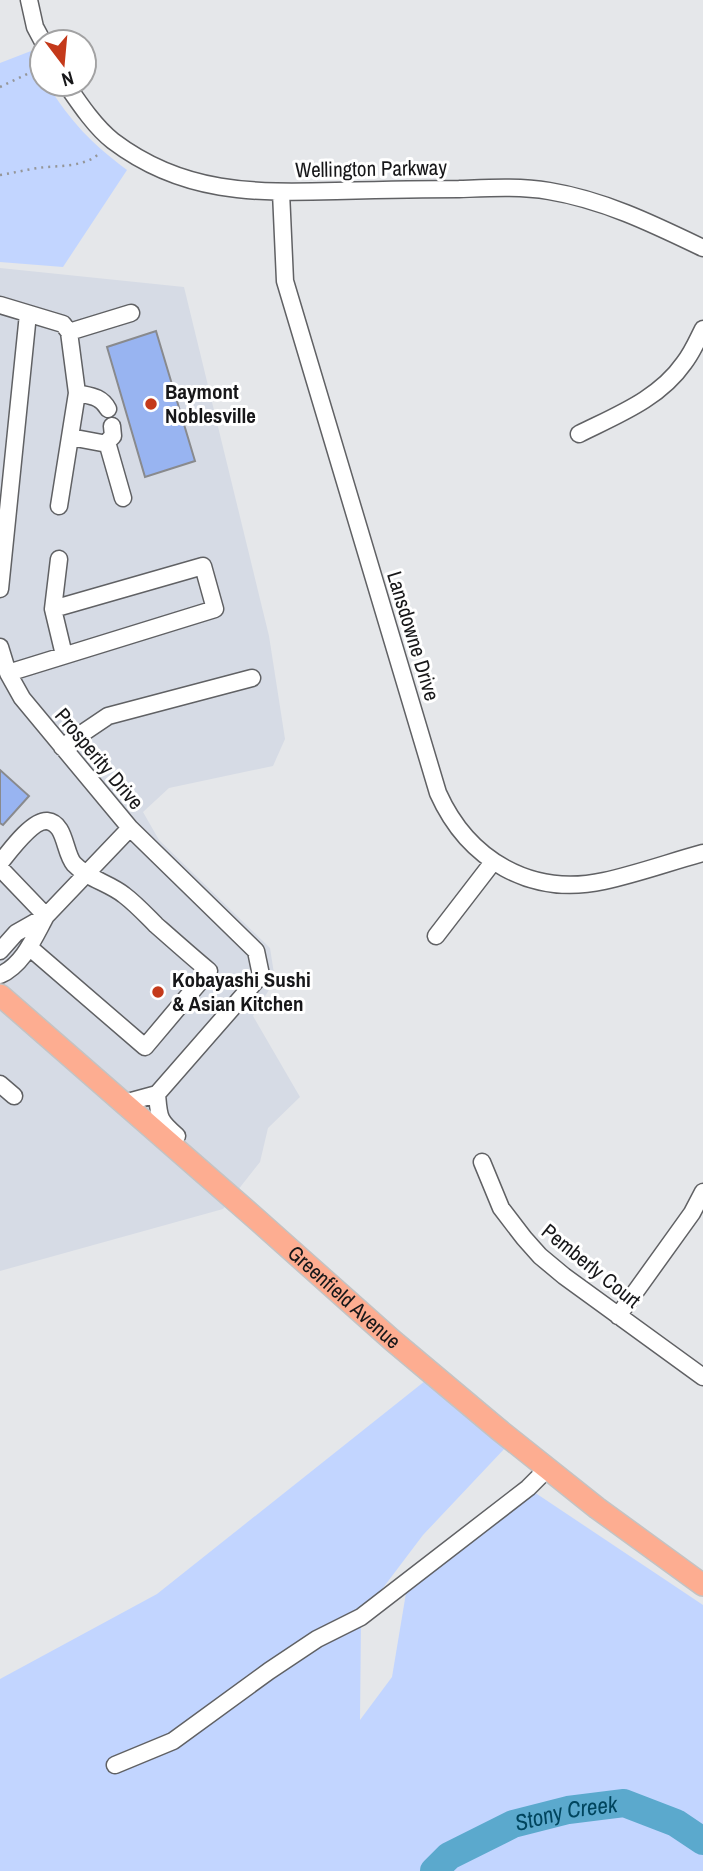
<svg xmlns="http://www.w3.org/2000/svg" width="703" height="1871" viewBox="0 0 703 1871" font-family="'Archivo Narrow',sans-serif">
<rect width="100%" height="100%" fill="#e5e7ea"/>
<path fill="#d6dbe5" d="M0,268L184,287L269,636L285,739L273,766L169,788L143,812L159,840L270,948L275,980L253,1016L300,1097L268,1128L260,1162L223,1209L0,1271Z"/>
<path fill="#c2d5ff" d="M31,51L42,76V84H47C71,122 91,143 127,170L63,267L0,262V63Z
M425,1381L506,1447L423,1535L361,1617L360,1720L392,1677L408,1581L528,1488L703,1605V1871H0V1679L157,1594Z"/>
<g fill="none" stroke-linecap="round" stroke-linejoin="round">
<path stroke="#5ba9cd" stroke-width="28" id="s1" d="M434,1871L449,1856L513,1824L568,1810L624,1803L676,1823L703,1841"/>
</g>
<path fill="#98b4f1" stroke="#898a8d" stroke-width="2" d="M156,331L195,461L145,477L107,347Z
M0,770L29,796L3,825L0,823Z"/>
<g fill="none" stroke-linecap="round" stroke-linejoin="round">
<g stroke="#606164" stroke-width="19">
<path id="minor" d="M29,0L35,27L43,42
M66,84C79,103 95,127 113,141C183,194 254,193 336,191C377,190 418,189 459,189C488,188 520,186 549,191C604,200 653,224 703,248
M281,192L285,281L438,793C468,860 531,897 604,881C637,874 670,862 703,853
M0,305L63,324L69,332L77,393L59,506
M69,332L131,313
M77,393C90,396 101,396 108,409
M579,434C617,415 659,399 684,363C692,353 697,341 703,329
M70,437L102,443L107,442L113,436L112,426
M107,442L123,498
M0,589L28,314
M53,609L59,559
M0,647L8,673L22,698L130,828L46,916L16,933L0,951
M8,673L215,609L203,566L53,609L64,655
M62,747L108,716L252,678
M0,863C9,852 32,820 47,821C66,823 64,853 74,864C88,879 109,883 124,895C136,904 146,915 156,925C173,940 191,956 209,971L145,1047L29,947
M0,868L46,916
M436,936L493,862
M0,975C23,965 34,938 46,916
M0,1084L14,1096
M157,1094C159,1117 158,1120 177,1136
M124,1103L157,1094L261,975L256,951L130,828
M482,1162L501,1208L524,1238L540,1256L564,1276L703,1377
M618,1316L692,1213L703,1192
M115,1765L173,1741L269,1671L317,1639L361,1617L528,1488L548,1468"/>
</g>
<g stroke="#c3c3c3" stroke-width="24">
<g id="major">
<path id="s2" d="M0,995L254,1217L392,1340L498,1429L597,1508L703,1585"/>
</g>
</g>
<path stroke="#959698" stroke-width="2.5" stroke-dasharray="2 5" stroke-linecap="butt" d="M0,87L42,67
M0,175C13,173 25,170 38,168C59,165 85,168 101,152"/>
<use href="#minor" stroke="#fff" stroke-width="16"/>
<use href="#major" stroke="#fdad91" stroke-width="21"/>
</g>
<g fill="#c4391a" stroke="#fff" stroke-width="2.5">
<circle cx="151" cy="404" r="7"/>
<circle cx="158" cy="992" r="7"/>
</g>
<g text-anchor="middle" stroke-width="6" stroke-linejoin="round" paint-order="stroke">
<g font-size="21" fill="#171719" stroke="#fff">
<text transform="translate(371 169) rotate(-1)" y="7">Wellington Parkway</text>
<text transform="translate(413 636) rotate(73)" y="7">Lansdowne Drive</text>
<text transform="translate(99 759) rotate(50)" y="7">Prosperity Drive</text>
<text transform="translate(591 1266) rotate(39)" y="7">Pemberly Court</text>
<text dy="7" stroke="none"><textPath href="#s2" startOffset="458">Greenfield Avenue</textPath></text>
</g>
<g font-size="21" font-weight="bold" fill="#171719" stroke="#fff" text-anchor="start">
<text x="165" y="399">Baymont<tspan x="165" dy="24">Noblesville</tspan></text>
<text x="172" y="987">Kobayashi Sushi<tspan x="172" dy="24">&amp; Asian Kitchen</tspan></text>
</g>
<g font-size="23" font-style="italic" fill="#00455e" stroke="#fff">
<text dy="8" stroke="none"><textPath href="#s1" startOffset="147">Stony Creek</textPath></text>
</g>
</g>
<g transform="translate(63 63) rotate(164)"><circle r="33" fill="#ffffff" stroke="#a2a2a3" stroke-width="2"/>
<path d="M0-5L12 26L0 18L-12 26Z" fill="#c4391a"/>
<text y="-10" font-size="19" font-weight="bold" text-anchor="middle" fill="#171719">N</text>
</g>
</svg>
